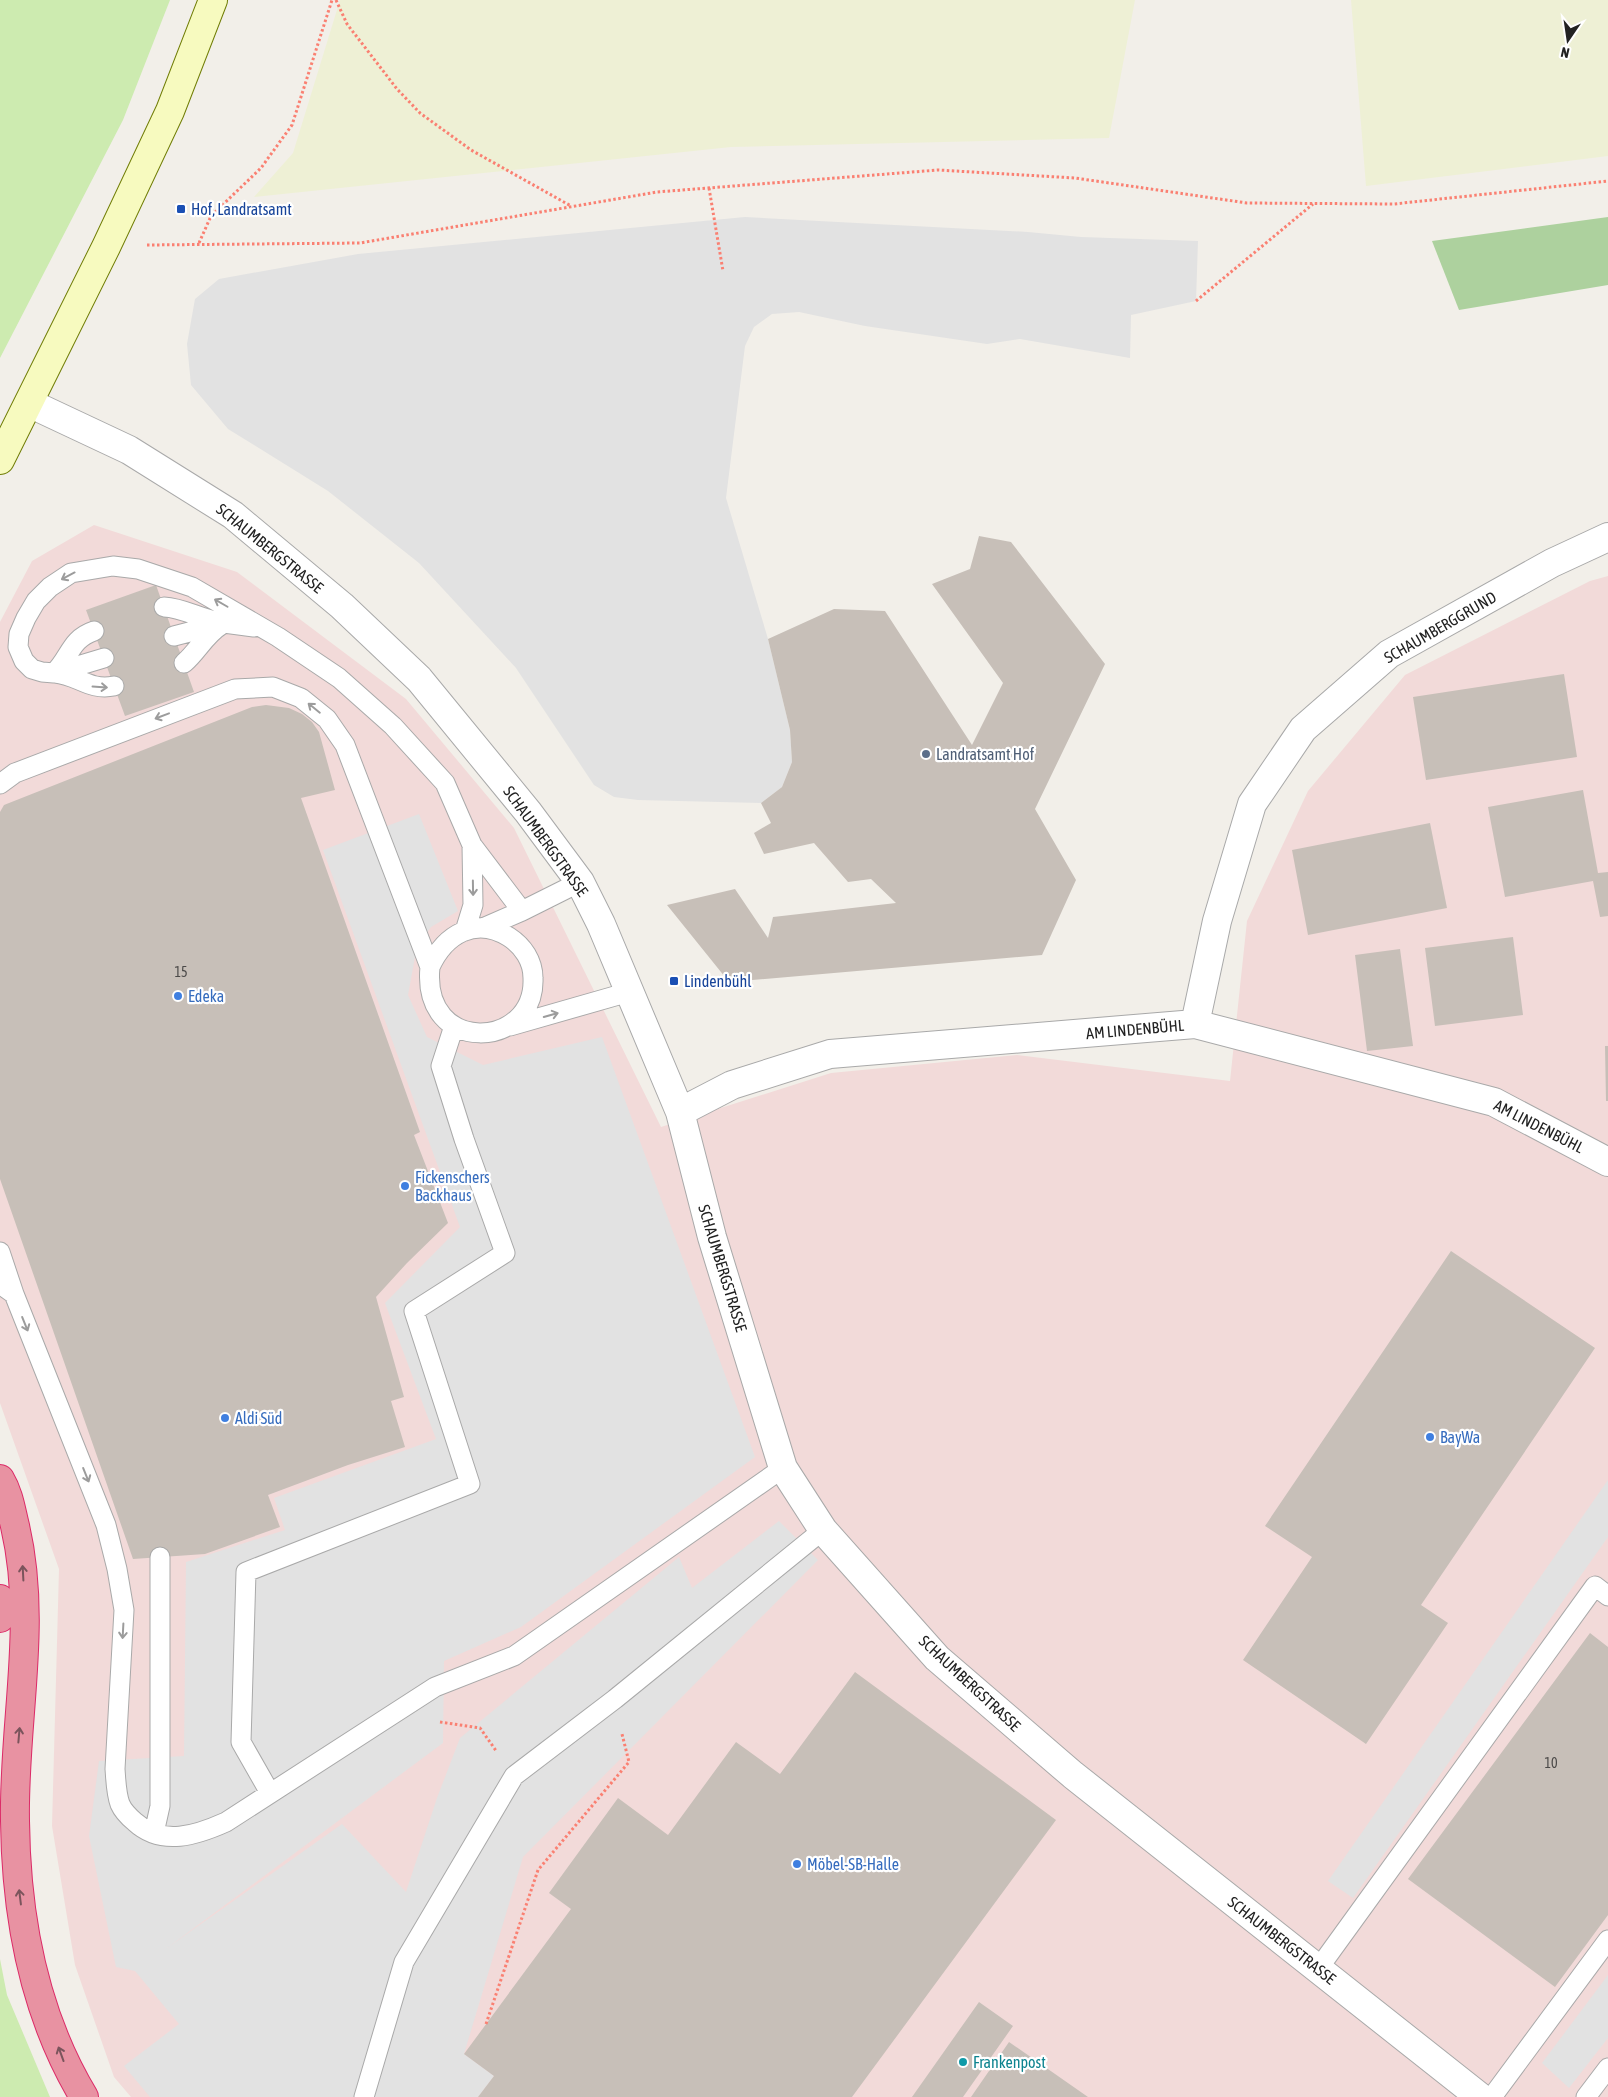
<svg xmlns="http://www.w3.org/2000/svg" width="1608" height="2097" viewBox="0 0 1608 2097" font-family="'Asap Condensed',sans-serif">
<rect width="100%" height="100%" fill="#f2efe9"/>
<path fill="#f2dad9" d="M94,525L237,572L406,699L514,828L661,1127L831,1073L1017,1055L1230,1081L1247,921L1308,791L1405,675L1590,581L1608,576V2097H131L114,2077L75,1965L52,1826L59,1569L0,1403V622L32,561Z"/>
<path fill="#eef0d5" d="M340,0H1135L1109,138L731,147L254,197L293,153Z
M1351,0H1608V156L1366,186Z"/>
<path fill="#cdebb0" d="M0,0H170L123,120L0,358Z
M0,1959L7,1995L50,2097H0Z"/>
<path fill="#add19e" d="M1608,217V285L1459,310L1432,241Z"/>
<path fill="#e2e2e2" d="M745,217L1028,232L1081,237L1198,241L1196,301L1131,315L1130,358L1020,339L987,344L865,326L799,312L772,314L754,327L745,346L726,498L768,639L790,730L792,762L782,787L761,803L638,800L614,797L594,785L516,668L419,563L328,491L228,429L191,385L187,344L195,299L219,279L358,254Z
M419,814L458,911L431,927L417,946L408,995L427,1037L483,1065L602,1037L755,1457L521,1627L444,1661L443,1743L167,1948L342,1824L406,1892L437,1798L460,1738L679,1557L692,1588L779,1521L818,1560L523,1857L464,2054L494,2076L478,2097H150L124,2066L179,2024L135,1971L116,1967L89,1836L99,1761L184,1756L186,1562L285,1530L274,1498L436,1439L385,1303L460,1227L323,850Z
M1608,1480V1537L1353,1898L1328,1881Z
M1608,1975V2038L1569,2088L1542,2063Z"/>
<path fill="#c7bfb8" d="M979,536L1011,542L1105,664L1035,809L1076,880L1042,955L729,982L667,905L735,889L768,938L773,917L896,903L871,879L848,882L814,843L764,854L754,833L771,823L761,803L782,787L792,762L790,730L768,639L834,609L885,611L972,745L1003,683L932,584L970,569Z
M156,585L194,692L125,716L86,610Z
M1564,674L1577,757L1426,780L1413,697Z
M266,705L289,708L302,714L312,722L319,732L335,790L301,798L420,1132L414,1135L448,1223L407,1263L376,1297L404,1397L391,1401L405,1447L348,1465L268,1495L280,1527L205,1554L133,1559L0,1179V812L4,805L252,707Z
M1583,790L1598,873L1608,872V916L1600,917L1593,881L1505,897L1488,807Z
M1430,823L1447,908L1308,935L1292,850Z
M1513,937L1523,1015L1435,1026L1425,948Z
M1400,949L1413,1046L1367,1051L1355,955Z
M1605,1046H1608V1101H1606Z
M1451,1251L1595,1348L1421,1605L1448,1623L1366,1744L1243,1660L1312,1557L1265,1526Z
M1590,1633L1608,1647V1915L1555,1987L1408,1879Z
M855,1672L1056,1820L852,2097H478L494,2076L464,2054L571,1909L549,1893L618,1798L668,1835L736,1742L780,1774Z
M979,2002L1013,2026L963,2097H912Z
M1009,2042L1088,2097H971Z"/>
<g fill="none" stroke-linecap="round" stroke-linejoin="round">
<g stroke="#a9a9a9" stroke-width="21">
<path id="lane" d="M164,607C184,608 200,619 220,622
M174,636L224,623L254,627
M104,658L54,673L42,672L32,669L24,661L18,647L19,634L26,618L36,601L50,587L71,573L113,566L138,569L192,587L278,637L339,678L393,726L445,783L472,845L522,911
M184,663C198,651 205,635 221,625
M54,673C70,658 70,639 94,631
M55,673C78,675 89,691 114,686
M0,784L15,773L235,689L273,687L301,698L327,719L345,745L430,967C421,1056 536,1050 533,978C533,961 523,946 509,937C476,916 445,934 430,967
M483,928L522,911L580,882
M465,931L473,905L472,845
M510,1026L629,992
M0,1252L14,1294
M0,1284L14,1294L106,1525L117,1569L124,1610L115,1769C116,1781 116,1793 120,1804C123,1811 129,1817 135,1822C162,1847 197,1835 226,1822L435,1687L514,1656L783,1468
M270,1793L241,1742L246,1572L470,1484L414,1311L505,1253L464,1139L441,1066L454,1026
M151,1832L156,1824L160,1806V1557
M1318,1969L1595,1586L1608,1596
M364,2097L404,1962L514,1776L615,1699L823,1530
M1492,2097L1608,1940
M1586,2097L1608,2068"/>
</g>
<g stroke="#a9a9a9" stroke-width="30">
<path id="street" d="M29,403L129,450L233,515L342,606L419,679L528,812L580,882L601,924L680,1112L712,1237L783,1468L823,1530L937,1658L1073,1775L1480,2097
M1195,1024L1217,921L1252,804L1303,729L1389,654L1552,563L1608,537
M680,1112L732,1085L830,1054L1195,1024L1494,1102L1608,1162"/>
</g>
<g stroke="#707d05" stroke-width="30">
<path id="secondary" d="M0,460L106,247L170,111L213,0"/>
</g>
<g stroke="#dc2a67" stroke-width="30">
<path id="highway" d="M0,1479C9,1494 11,1510 15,1526C38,1624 13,1722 15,1821C16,1916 34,2014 84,2097
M0,1599V1618"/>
</g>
<path stroke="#fa8072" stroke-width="3" stroke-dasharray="2.5 2.5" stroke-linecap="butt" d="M336,0L347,24L397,89L420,113L471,150L571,206
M709,188L723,271
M199,243L211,216L261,168L292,125L332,0
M147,245L360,243L657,192L938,170L1075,178L1247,203L1394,204L1608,181
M1196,301L1313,204
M440,1722L480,1728L497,1752
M486,2024L538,1870L629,1762L622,1734"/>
<use href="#lane" stroke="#fff" stroke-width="19"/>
<use href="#street" stroke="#fff" stroke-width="28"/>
<use href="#secondary" stroke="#f7fabf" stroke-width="28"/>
<use href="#highway" stroke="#e892a2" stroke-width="28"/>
</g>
<defs><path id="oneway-shaft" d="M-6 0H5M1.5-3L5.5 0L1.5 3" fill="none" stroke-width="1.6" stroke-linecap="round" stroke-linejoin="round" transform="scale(1.25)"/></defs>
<g stroke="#9c9c9c">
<use href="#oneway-shaft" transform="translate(68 576) rotate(152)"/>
<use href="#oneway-shaft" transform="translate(221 603) rotate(-150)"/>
<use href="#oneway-shaft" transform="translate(100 687) rotate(4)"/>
<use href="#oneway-shaft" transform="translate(314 708) rotate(-141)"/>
<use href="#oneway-shaft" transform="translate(162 716) rotate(159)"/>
<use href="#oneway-shaft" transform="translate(473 888) rotate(89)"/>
<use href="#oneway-shaft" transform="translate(551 1015) rotate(-16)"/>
<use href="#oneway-shaft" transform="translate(25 1324) rotate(68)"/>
<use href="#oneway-shaft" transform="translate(86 1475) rotate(68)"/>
<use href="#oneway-shaft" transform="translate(123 1631) rotate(93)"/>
</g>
<g stroke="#7b545c">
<use href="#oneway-shaft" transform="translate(23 1573) rotate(-93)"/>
<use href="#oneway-shaft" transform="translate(19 1735) rotate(-85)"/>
<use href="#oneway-shaft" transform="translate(20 1897) rotate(-97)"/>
<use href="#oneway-shaft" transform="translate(61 2054) rotate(-110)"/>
</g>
<g fill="#1a4fb4" stroke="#fff" stroke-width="2">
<rect x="176" y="204" width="10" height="10" rx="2.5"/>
<rect x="669" y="976" width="10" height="10" rx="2.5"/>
</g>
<circle fill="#5c6f8a" stroke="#fff" stroke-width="2" cx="926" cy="754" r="5"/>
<g fill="#3f7fe0" stroke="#fff" stroke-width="2">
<circle cx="178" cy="996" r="5"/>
<circle cx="405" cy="1186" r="5"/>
<circle cx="225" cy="1418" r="5"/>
<circle cx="1430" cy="1437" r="5"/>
<circle cx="797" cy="1864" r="5"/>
</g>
<circle fill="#0f9aa8" stroke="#fff" stroke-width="2" cx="963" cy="2062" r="5"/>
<g text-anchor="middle" stroke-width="4.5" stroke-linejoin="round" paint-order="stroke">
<g font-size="14" fill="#4b4948">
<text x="181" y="977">15</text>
<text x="1551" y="1768">10</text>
</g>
<g font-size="16" fill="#164399" stroke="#fff" text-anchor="start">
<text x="191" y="215">Hof, Landratsamt</text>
<text x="684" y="987">Lindenbühl</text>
</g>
<g font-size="16" fill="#222" stroke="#fff">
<text transform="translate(270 548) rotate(39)" y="6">SCHAUMBERGSTRASSE</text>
<text transform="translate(1440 627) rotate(-30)" y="6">SCHAUMBERGGRUND</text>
<text transform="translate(546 841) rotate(54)" y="6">SCHAUMBERGSTRASSE</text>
<text transform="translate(1135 1029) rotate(-5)" y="6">AM LINDENBÜHL</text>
<text transform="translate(1539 1126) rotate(27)" y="6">AM LINDENBÜHL</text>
<text transform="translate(723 1268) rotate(73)" y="6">SCHAUMBERGSTRASSE</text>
<text transform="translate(970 1683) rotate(43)" y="6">SCHAUMBERGSTRASSE</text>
<text transform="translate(1282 1940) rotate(38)" y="6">SCHAUMBERGSTRASSE</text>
</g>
<g font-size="16" fill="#4e5e75" stroke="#fff" text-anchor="start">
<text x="936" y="760">Landratsamt Hof</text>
</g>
<g font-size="16" fill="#366cbe" stroke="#fff" text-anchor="start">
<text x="188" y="1002">Edeka</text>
<text x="415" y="1183">Fickenschers<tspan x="415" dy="18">Backhaus</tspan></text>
<text x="235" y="1424">Aldi Süd</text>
<text x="1440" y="1443">BayWa</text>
<text x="807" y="1870">Möbel-SB-Halle</text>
</g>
<g font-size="16" fill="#0d838f" stroke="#fff" text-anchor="start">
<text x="973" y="2068">Frankenpost</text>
</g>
</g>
<g transform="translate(1568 40) rotate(193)" stroke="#ffffff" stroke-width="4" paint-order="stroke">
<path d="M0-4L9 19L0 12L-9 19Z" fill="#222222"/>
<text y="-8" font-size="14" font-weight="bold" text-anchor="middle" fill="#222222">N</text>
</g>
</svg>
